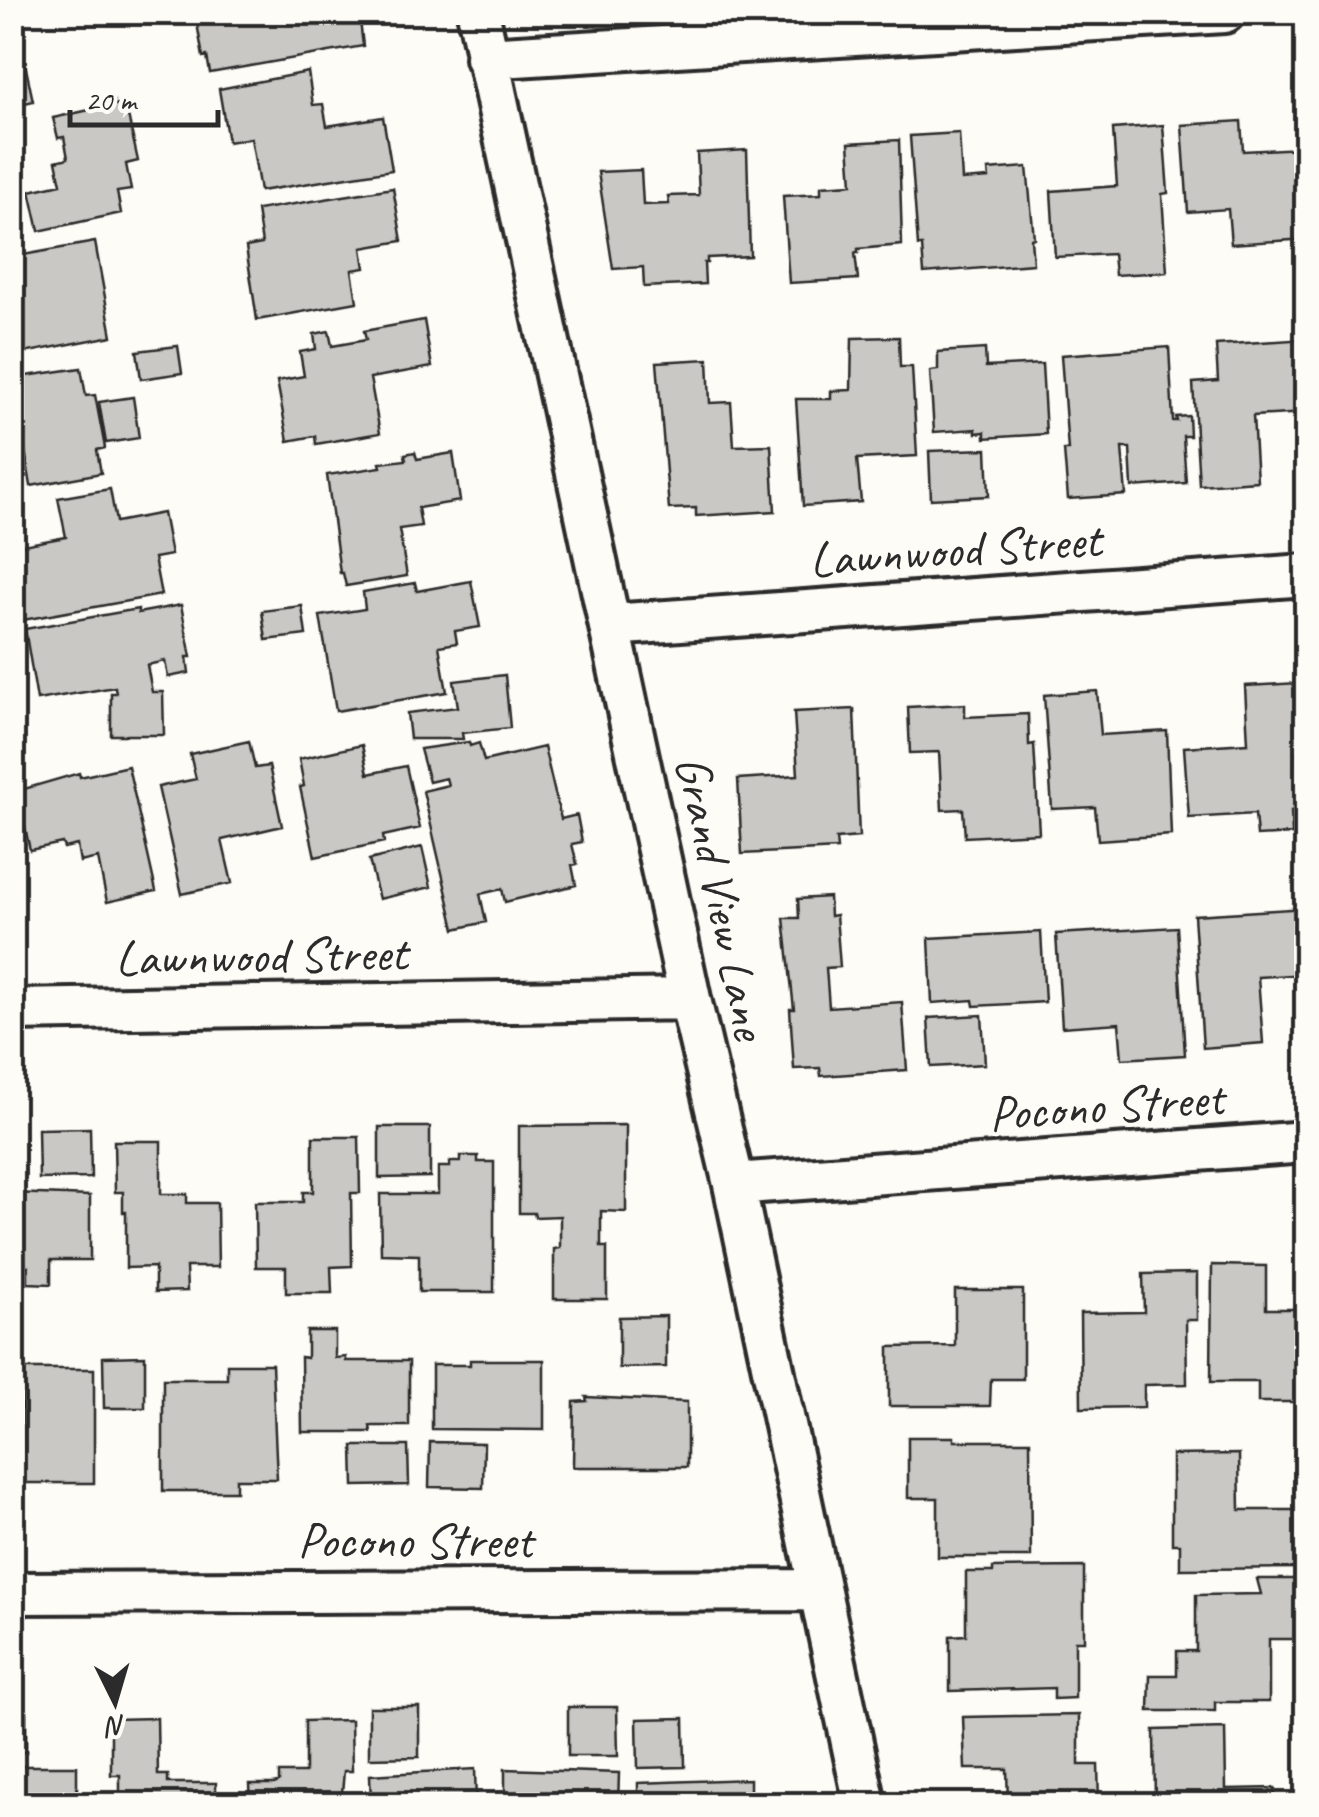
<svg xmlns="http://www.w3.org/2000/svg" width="1319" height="1817" viewBox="0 0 1319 1817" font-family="Caveat,sans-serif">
<rect width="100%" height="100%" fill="#fdfcf7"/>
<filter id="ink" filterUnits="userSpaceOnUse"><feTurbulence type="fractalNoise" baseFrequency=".01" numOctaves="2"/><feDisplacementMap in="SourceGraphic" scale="20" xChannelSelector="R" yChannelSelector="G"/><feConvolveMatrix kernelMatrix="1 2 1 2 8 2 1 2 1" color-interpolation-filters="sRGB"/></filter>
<g filter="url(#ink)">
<path fill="#c9c8c4" stroke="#2b2b2b" stroke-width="2.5" d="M195,12H359L363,46L210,73L207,56L203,57Z
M17,26L33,101L12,106V27Z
M308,72L313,105L323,104L327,126L383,117L392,170L260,191L251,138L228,142L219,89Z
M114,101L115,105L125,102L138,161L126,164L131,190L117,192L121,213L39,231L30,191L61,184L56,161L68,158L64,137L58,138L53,118L103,107L102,103Z
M1241,121L1243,151L1301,148L1306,239L1231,244L1228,209L1188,212L1182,125Z
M1163,125L1168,193L1162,194L1167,272L1115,275L1113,254L1055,257L1051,191L1117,186L1113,129Z
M959,133L962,180L989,178L988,170L1027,167L1034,238L1031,239L1033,264L924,273L922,246H918L910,136Z
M899,140L902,245L858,249V253H855L858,279L789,283L783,196L821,194V186L852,184L849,143Z
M747,150L750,256L707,258V263H704L705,284L644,287L643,267L613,269L598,172L641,170L643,205L669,204L668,196L699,195L697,153Z
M393,188L402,241L362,248L365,268L352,270L357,302L257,320L246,247L262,244L257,210Z
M95,242L112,336L13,355L12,363V257Z
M424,320L432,367L370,378L380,433L316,444L315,436L288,441L277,381L304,376L300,352L316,349L314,334L329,331L332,346L366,340L364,331Z
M899,337L900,367H912L917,456L857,459L861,502L803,506L796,399H831V391L851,390L852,338Z
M1306,339V413L1253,416L1257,481L1199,485L1193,383L1218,381L1216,345Z
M178,346L182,373L141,379L137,351Z
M1169,347L1173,421H1177L1176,417L1189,416L1190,436H1183L1186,483L1132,487L1130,448H1122L1126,495L1068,499L1064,450H1068L1061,355Z
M985,349L986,367L1042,364L1046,434L985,438V432L976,433V429L934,432L930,371L938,370V352Z
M708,359L710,403L731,402L734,446L771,445L775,511L696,516V508L669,509L657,362Z
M81,368L86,396L95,395L105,448L97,450L101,473L31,486L23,438L12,440V378Z
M133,397L139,438L106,443L99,402Z
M987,449L989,496L931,499L929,451Z
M415,452L417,459L453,453L460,501L418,508L421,526L399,529L407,576L346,586L343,573H340L327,475L381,467L380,463L406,460L405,454Z
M110,489L116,522L163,513L171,555L154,558L161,595L12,622V547L66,537L58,498Z
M471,581L480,627L455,631L457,643L439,646L447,692L336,711L320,616L365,609L363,592L415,583L417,591Z
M181,605L191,657H187L189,673L168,677L165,661L147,665L152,692H163L164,735H111V693H116L115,687L37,700L25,629L138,609V613Z
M302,606L306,635L266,640L262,611Z
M505,675L510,728L462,733L463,739H410L407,713L458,707L454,681Z
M1299,683L1303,752H1297L1301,810L1291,811L1292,834L1257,836L1255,814L1189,818L1184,747L1248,743L1245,686Z
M1097,691L1101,735L1167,731L1171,835L1098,840L1095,807L1052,809L1044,695Z
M965,704V717L1028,714L1029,745L1034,744L1039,833L965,837L963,809L942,810L939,752L910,753L908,707Z
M854,709L859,837L836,839L837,849L742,854L738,779L798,775L794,712Z
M249,741L255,768L269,766L282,826L222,840L232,883L182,894L158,787L196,779L190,754Z
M469,742L470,746L479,743L484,761L544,747L561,819L577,815L582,842L572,844L577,864L572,865L576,885L505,902L502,889L480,894L486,922L455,929L423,791L448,785L446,778L429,782L420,749Z
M362,745L368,774L406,766L420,828L383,836L384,842L315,857L300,787L304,786L299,759Z
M128,766L156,891L107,902L98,858L80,862L77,845L64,848L62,843L30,850L17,791L79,773L80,777Z
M422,847L431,887L379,899L369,860Z
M829,897L830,916L836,915L840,967L826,968L829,1007L902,1002L907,1070L821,1076L820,1068L794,1069L790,1009H794L784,918H799L798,899Z
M1306,908V974L1258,977L1263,1043L1203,1048L1194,915Z
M1177,927L1185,1055L1122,1059L1119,1023L1062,1027L1056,934Z
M1041,932L1045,1002L974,1006L973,1000L932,1003L929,938Z
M982,1015L985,1064L931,1067L928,1018Z
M626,1125V1212L601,1211V1247H607V1299H554V1249L560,1248V1216L535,1217L534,1213H519V1126Z
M379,1127H430V1177L379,1178Z
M90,1128L91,1178L39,1179L38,1129Z
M313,1137H359L360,1193H351L352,1266L331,1267L332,1293H286V1267H256L255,1202H303V1192H313Z
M114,1141H161V1194H187V1203H217L218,1267H186L187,1291L155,1292V1267L126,1268V1212H123V1192H115Z
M460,1156H478V1162H494V1292H419V1255L381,1254L380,1194H438V1167H450V1162H460Z
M12,1193L90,1196V1260H51V1284L28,1283V1266H12Z
M1212,1265L1266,1266V1309H1306V1402H1258V1382H1211Z
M1197,1273V1320H1186L1187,1384L1144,1385V1407L1081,1408L1080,1313L1144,1312L1143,1274Z
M955,1290H1023V1379H991L990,1406H889V1347L955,1346Z
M666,1316V1367L619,1368V1317Z
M307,1331H335V1358L346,1357V1361H409V1426H370L371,1432H302L301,1357L307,1358Z
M145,1356V1408H104L103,1357Z
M470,1360H544V1430L432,1429V1365H470Z
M227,1364H272L277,1479H236V1491H163V1379H227Z
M22,1369H94V1483H22Z
M586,1397L687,1402V1467H573L574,1402L587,1401Z
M908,1437H954V1441H1030L1031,1557H938V1498H908Z
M430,1442L484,1443L483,1488L429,1487Z
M353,1446H408L409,1485L354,1486Z
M1239,1454L1240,1510H1306V1568L1180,1569V1544H1172V1455Z
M1084,1567V1641H1075V1698L1054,1699V1688L950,1691V1636L966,1635V1572H993V1568Z
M1257,1579H1305L1306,1584V1639H1269V1702H1215V1711H1149L1150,1675H1177V1651H1196V1595L1261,1594Z
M369,1707H419V1757L369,1758Z
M568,1707H617L618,1756H568Z
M12,1711H26V1752H12Z
M1079,1715V1765H1098L1099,1804H1008L1007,1769H965L963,1717Z
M157,1718L158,1775H168V1783H216V1804H120V1775H111V1719Z
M684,1718L685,1767L638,1768L637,1719Z
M351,1720L352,1771H344L341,1804H250L249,1784H274L279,1782V1773H305V1721Z
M1225,1728L1226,1789L1275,1788V1804H1155L1154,1730Z
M12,1766H77V1804H12Z
M475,1769L476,1804H371L370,1775Z
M505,1769L619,1773L618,1804H505Z
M750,1779V1804H638V1783Z"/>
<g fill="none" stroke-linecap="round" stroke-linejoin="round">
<g stroke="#2b2b2b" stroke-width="48">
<path id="minor" d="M478,12L690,999L734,1184L865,1804
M486,58L1224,12
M611,625L1306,575
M12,1010L690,999
M734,1184L1306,1142
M12,1593L818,1590"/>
</g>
<use href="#minor" stroke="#fdfcf7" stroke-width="40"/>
</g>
</g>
<g text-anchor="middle" stroke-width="8" stroke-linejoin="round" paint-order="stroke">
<g font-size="50" fill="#2b2b2b" stroke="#fdfcf7">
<text transform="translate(955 548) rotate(-4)" y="18">Lawnwood Street</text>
<text transform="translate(723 897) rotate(78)" y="18">Grand View Lane</text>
<text transform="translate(261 954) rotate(-1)" y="18">Lawnwood Street</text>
<text transform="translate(1106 1104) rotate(-4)" y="18">Pocono Street</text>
<text x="415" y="1557">Pocono Street</text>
</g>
</g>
<rect width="1319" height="1817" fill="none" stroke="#fdfcf7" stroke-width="50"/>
<rect x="25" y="25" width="1269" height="1767" fill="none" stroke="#2b2b2b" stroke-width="4" filter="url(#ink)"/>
<g transform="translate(115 1702) rotate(175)" stroke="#fdfcf7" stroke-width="8" paint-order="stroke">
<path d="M0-8L18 38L0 25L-18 38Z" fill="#2b2b2b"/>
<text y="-15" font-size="28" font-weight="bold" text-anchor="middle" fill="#2b2b2b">N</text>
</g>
<path d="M70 110v15h148v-15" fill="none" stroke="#2b2b2b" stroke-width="5"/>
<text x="85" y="110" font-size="30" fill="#2b2b2b" stroke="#fdfcf7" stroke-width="8" paint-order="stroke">20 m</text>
</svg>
